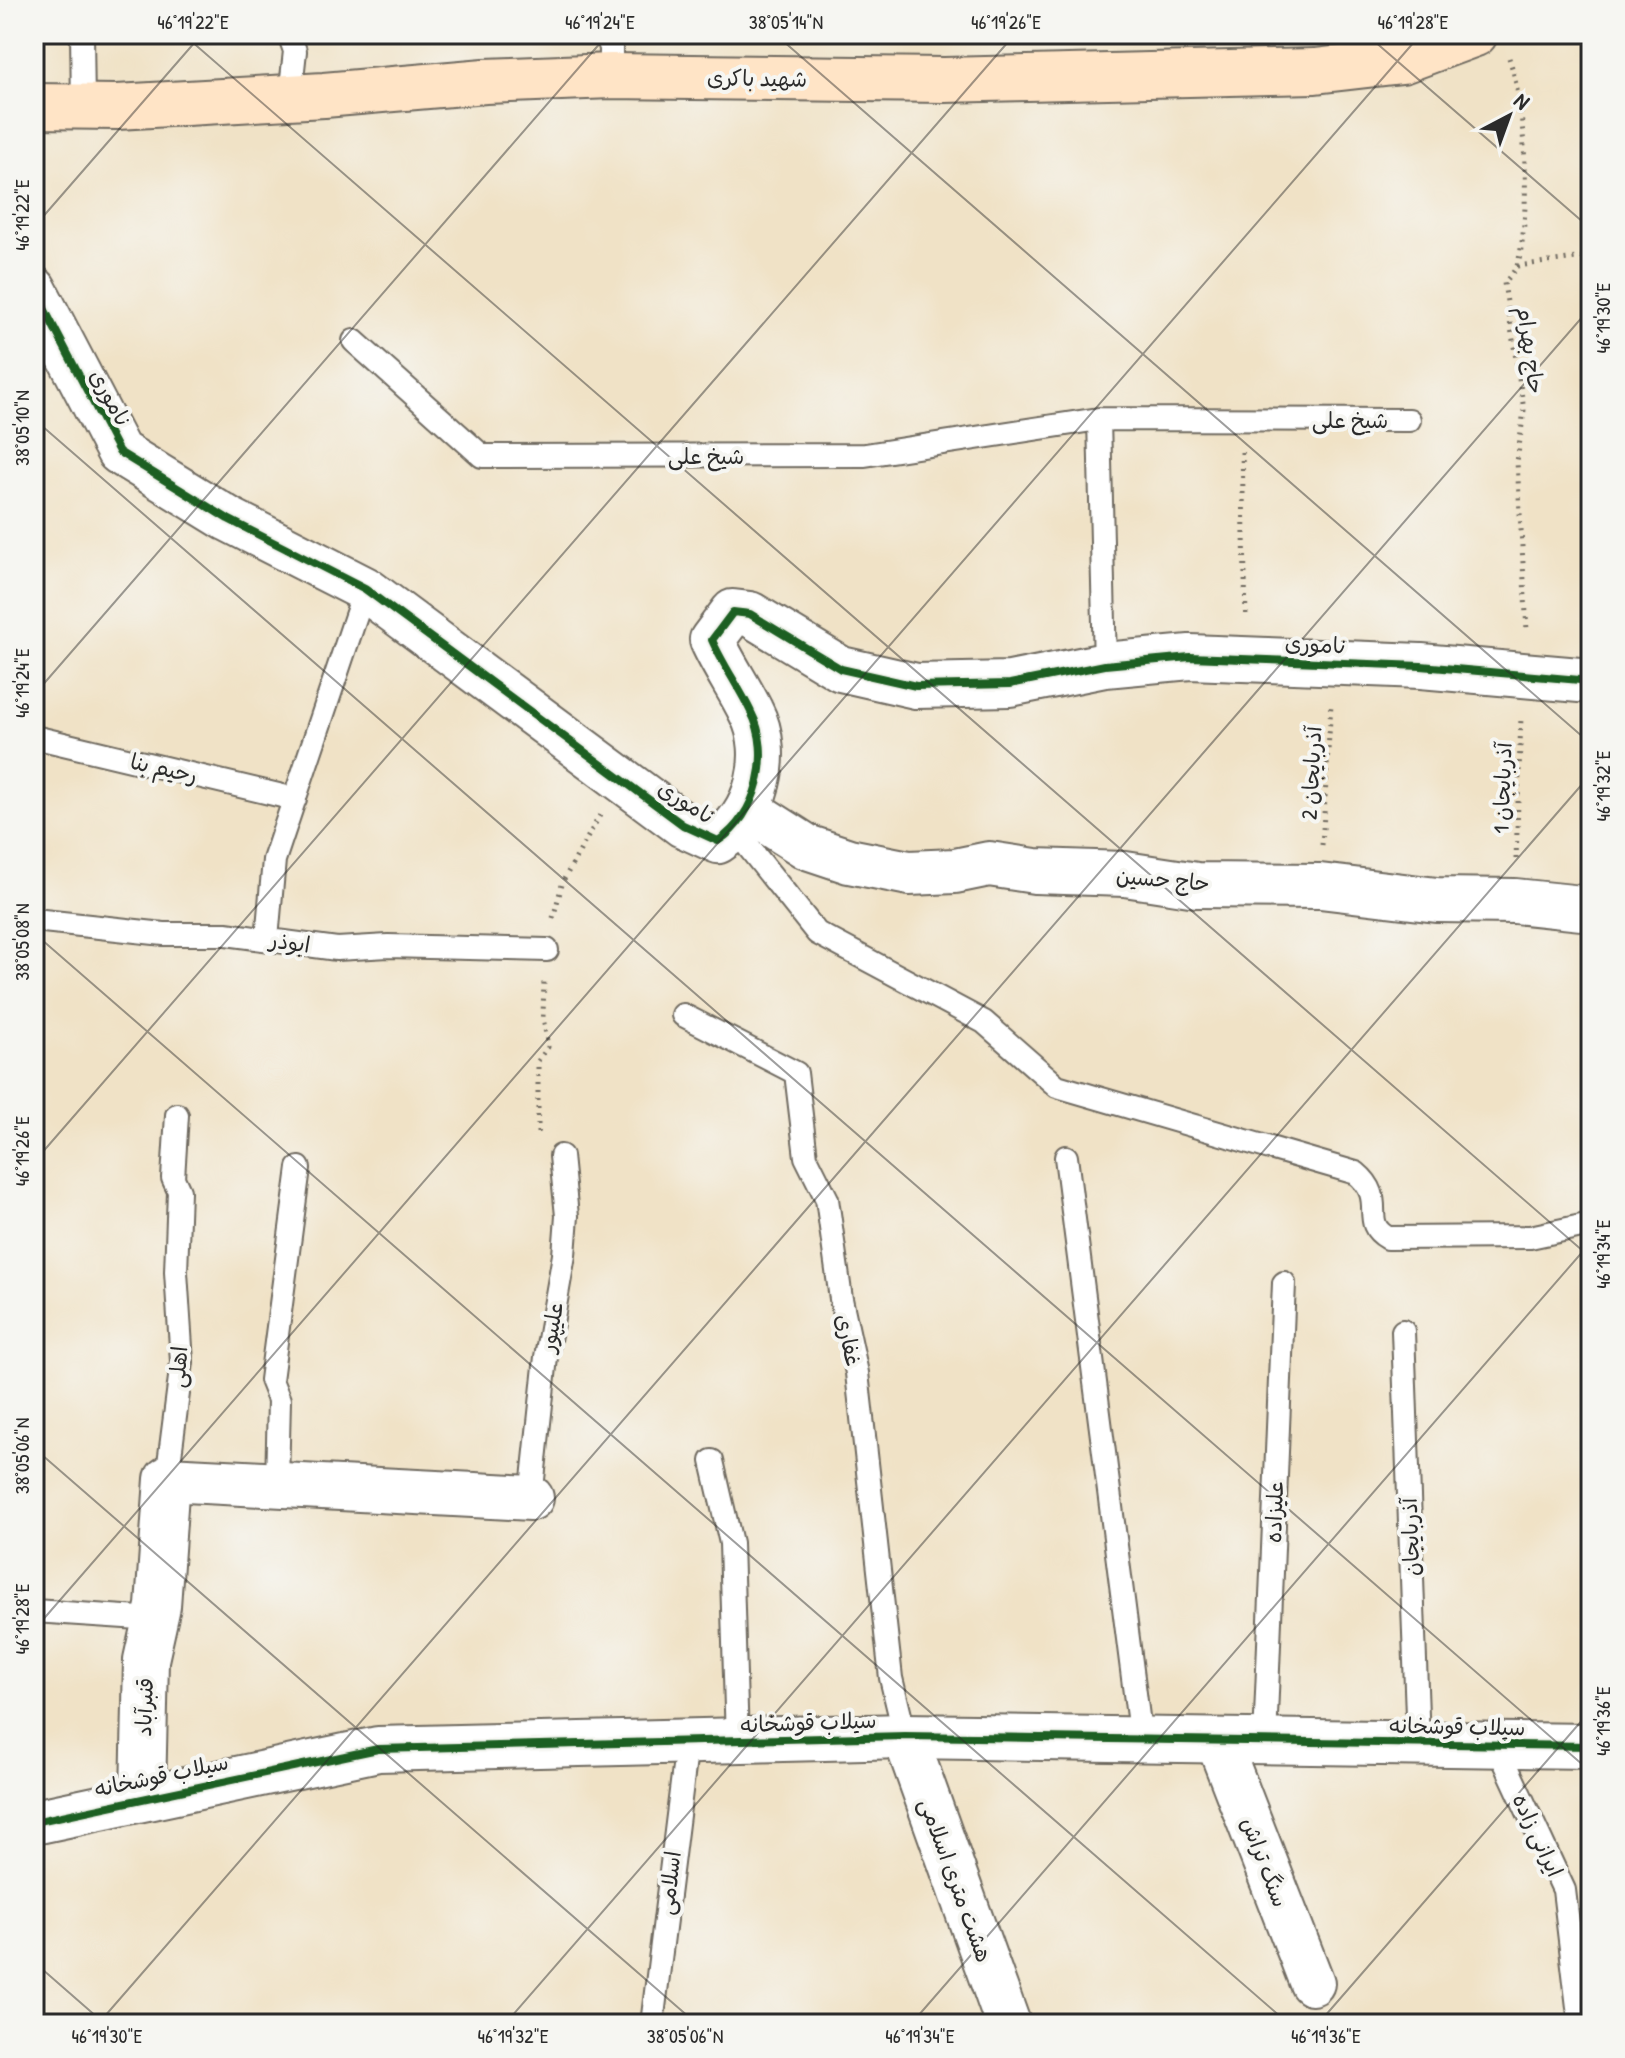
<svg xmlns="http://www.w3.org/2000/svg" width="1625" height="2058" viewBox="0 0 1625 2058" font-family="'Patrick Hand','Playpen Sans Arabic',sans-serif">
<rect width="100%" height="100%" fill="#f6f6f2"/>
<filter id="ink" filterUnits="userSpaceOnUse"><feTurbulence type="fractalNoise" baseFrequency=".0125" numOctaves="2"/><feDisplacementMap in="SourceGraphic" scale="16" xChannelSelector="R" yChannelSelector="G"/><feConvolveMatrix kernelMatrix="1 2 1 2 8 2 1 2 1" color-interpolation-filters="sRGB"/></filter>
<filter id="wash" filterUnits="userSpaceOnUse"><feTurbulence type="fractalNoise" baseFrequency=".006" numOctaves="4" result="noise"/><feDisplacementMap in="SourceGraphic" scale="32" xChannelSelector="R" yChannelSelector="G"/><feGaussianBlur stdDeviation="1.8" result="paint"/><feColorMatrix in="noise" values="0 0 0 0 0 0 0 0 0 0 0 0 0 0 0 0 0 1.4 0 .05"/><feComposite in="paint" operator="in"/></filter>
<g filter="url(#wash)">
<rect width="100%" height="100%" fill="#f0e2c6"/>
</g>
<g filter="url(#ink)">
<g fill="none" stroke-linecap="round" stroke-linejoin="round">
<g stroke="#706b61" stroke-width="26">
<path id="service" d="M82,34L83,106
M289,34L295,51L290,97
M606,34L611,48V76
M354,341L482,456L865,455L1099,419L1409,420
M1099,419L1105,665
M34,737L295,799
M735,830L817,933L984,1022L1057,1086L1356,1173C1389,1200 1358,1222 1388,1238L1530,1237L1591,1224
M34,920L164,934H226L337,949L388,946L547,950
M267,939L274,860L365,589
M683,1015L796,1073L806,1157L827,1199L841,1299L857,1373L891,1678L905,1736
M1066,1157L1141,1740
M1403,1331L1418,1743
M712,1461L731,1543L737,1742
M167,1479L182,1362L176,1272L179,1191L173,1178L177,1115
M277,1484L279,1400L271,1380L299,1168
M531,1498L546,1357L564,1255L567,1216L561,1156
M34,1611L155,1619
M1265,1741L1284,1283
M1497,1745L1564,1890L1580,2024
M652,2024L687,1743"/>
</g>
<g stroke="#706b61" stroke-width="48">
<path id="minor" d="M34,289L119,452L228,519L365,589L683,825L718,841C757,816 773,754 751,712C739,687 723,665 712,640L733,612L750,614L841,669L916,686L1010,684L1105,665L1190,657L1421,666L1591,681
M749,810L807,847L849,861L909,873L955,871L989,864L1035,871L1125,874L1197,885L1320,886L1437,900L1515,901L1591,909
M905,1736L1008,2024
M1218,1741L1312,1983
M143,1796L146,1660L158,1606L167,1479L531,1498"/>
</g>
<g stroke="#706b61" stroke-width="48">
<path id="tertiary" d="M34,1822L378,1749L905,1736L1591,1746"/>
</g>
<g stroke="#706b61" stroke-width="48">
<path id="secondary" d="M34,106L117,107L324,95L485,81L611,76L944,80L1315,71L1402,61L1475,34"/>
</g>
<path stroke="#706b61" stroke-width="5" stroke-dasharray="2 6" stroke-linecap="butt" d="M1509,58C1526,107 1531,213 1518,263C1516,270 1509,277 1504,283L1524,410L1517,462L1527,631
M1517,266L1591,256
M1242,452L1246,618
M1322,845L1331,704
M1516,859L1521,717
M553,918L563,881L600,815
M538,1133V1061L548,1047L543,1017L544,979"/>
<use href="#service" stroke="#fff" stroke-width="22"/>
<use href="#minor" stroke="#fff" stroke-width="44"/>
<use href="#tertiary" stroke="#fff" stroke-width="44"/>
<use href="#secondary" stroke="#ffe4c6" stroke-width="44"/>
<g stroke="#f6f6f2" stroke-width="13">
<path id="cycleway" d="M34,289L119,452L228,519L365,589L683,825L718,841C757,816 773,754 751,712C739,687 723,665 712,640L733,612L750,614L841,669L916,686L1010,684L1105,665L1190,657L1421,666L1591,681
M34,1822L378,1749L905,1736L1591,1746"/>
</g>
<use href="#cycleway" stroke="#1b5e20" stroke-width="8"/>
</g>
</g>
<path fill="none" stroke="#2b2b2b" stroke-width="2" stroke-opacity="0.45" d="M183,34L1591,1258M775,34L1591,744M1366,34L1591,229M34,227L202,34M34,419L1591,1772M34,695L608,34M34,933L1289,2024M34,1162L1015,34M34,1448L697,2024M34,1630L1421,34M34,1962L105,2024M98,2024L1591,307M505,2024L1591,774M911,2024L1591,1242M1318,2024L1591,1710"/>
<g text-anchor="middle" stroke-width="8" stroke-linejoin="round" paint-order="stroke">
<g font-size="22" fill="#2b2b2b" stroke="#f6f6f2">
<text transform="translate(757 78) rotate(1)" y="8">شهید باکری</text>
<text transform="translate(1531 350) rotate(82)" y="8">حاج بهرام</text>
<text transform="translate(111 398) rotate(61)" y="8">ناموری</text>
<text x="1350" y="428">شیخ علی</text>
<text x="706" y="464">شیخ علی</text>
<text transform="translate(1316 644) rotate(3)" y="8">ناموری</text>
<text transform="translate(164 768) rotate(13)" y="8">رحیم بنا</text>
<text transform="translate(1311 773) rotate(-87)" y="8">آذربایجان 2</text>
<text transform="translate(1502 788) rotate(-88)" y="8">آذربایجان 1</text>
<text transform="translate(687 802) rotate(32)" y="8">ناموری</text>
<text transform="translate(1163 879) rotate(5)" y="8">حاج حسین</text>
<text transform="translate(290 942) rotate(8)" y="8">ابوذر</text>
<text transform="translate(551 1327) rotate(-80)" y="8">علیپور</text>
<text transform="translate(849 1340) rotate(78)" y="8">غفاری</text>
<text transform="translate(178 1367) rotate(-86)" y="8">اهلی</text>
<text transform="translate(1274 1512) rotate(-88)" y="8">علیزاده</text>
<text transform="translate(1410 1537) rotate(-92)" y="8">آذربایجان</text>
<text transform="translate(144 1707) rotate(-88)" y="8">قنبرآباد</text>
<text transform="translate(808 1722) rotate(-2)" y="8">سیلاب قوشخانه</text>
<text transform="translate(1457 1726) rotate(1)" y="8">سیلاب قوشخانه</text>
<text transform="translate(161 1775) rotate(-12)" y="8">سیلاب قوشخانه</text>
<text transform="translate(1538 1835) rotate(65)" y="8">ایرانی زاده</text>
<text transform="translate(1265 1862) rotate(69)" y="8">سنگ تراش</text>
<text transform="translate(956 1880) rotate(70)" y="8">هشت متری اسلامی</text>
<text transform="translate(669 1883) rotate(-83)" y="8">اسلامی</text>
</g>
</g>
<rect width="1625" height="2058" fill="none" stroke="#f6f6f2" stroke-width="88"/>
<g transform="translate(1509 116) rotate(41)" stroke="#f6f6f2" stroke-width="6" paint-order="stroke">
<path d="M0-6L14 30L0 20L-14 30Z" fill="#2b2b2b"/>
<text y="-12" font-size="22" font-weight="bold" text-anchor="middle" fill="#2b2b2b">N</text>
</g>
<rect x="44" y="44" width="1537" height="1970" fill="none" stroke="#2b2b2b" stroke-width="3"/>
<g font-size="20" text-anchor="middle" fill="#2b2b2b">
<text x="193" y="29">46°19'22"E</text>
<text x="600" y="29">46°19'24"E</text>
<text x="786" y="29">38°05'14"N</text>
<text x="1006" y="29">46°19'26"E</text>
<text x="1413" y="29">46°19'28"E</text>
<text transform="translate(22 215) rotate(-90)" y="7">46°19'22"E</text>
<text transform="translate(1603 318) rotate(-90)" y="7">46°19'30"E</text>
<text transform="translate(22 428) rotate(-90)" y="7">38°05'10"N</text>
<text transform="translate(22 683) rotate(-90)" y="7">46°19'24"E</text>
<text transform="translate(1603 786) rotate(-90)" y="7">46°19'32"E</text>
<text transform="translate(22 942) rotate(-90)" y="7">38°05'08"N</text>
<text transform="translate(22 1151) rotate(-90)" y="7">46°19'26"E</text>
<text transform="translate(1603 1254) rotate(-90)" y="7">46°19'34"E</text>
<text transform="translate(22 1456) rotate(-90)" y="7">38°05'06"N</text>
<text transform="translate(22 1619) rotate(-90)" y="7">46°19'28"E</text>
<text transform="translate(1603 1721) rotate(-90)" y="7">46°19'36"E</text>
<text x="107" y="2043">46°19'30"E</text>
<text x="513" y="2043">46°19'32"E</text>
<text x="685" y="2043">38°05'06"N</text>
<text x="920" y="2043">46°19'34"E</text>
<text x="1326" y="2043">46°19'36"E</text>
</g>
</svg>
